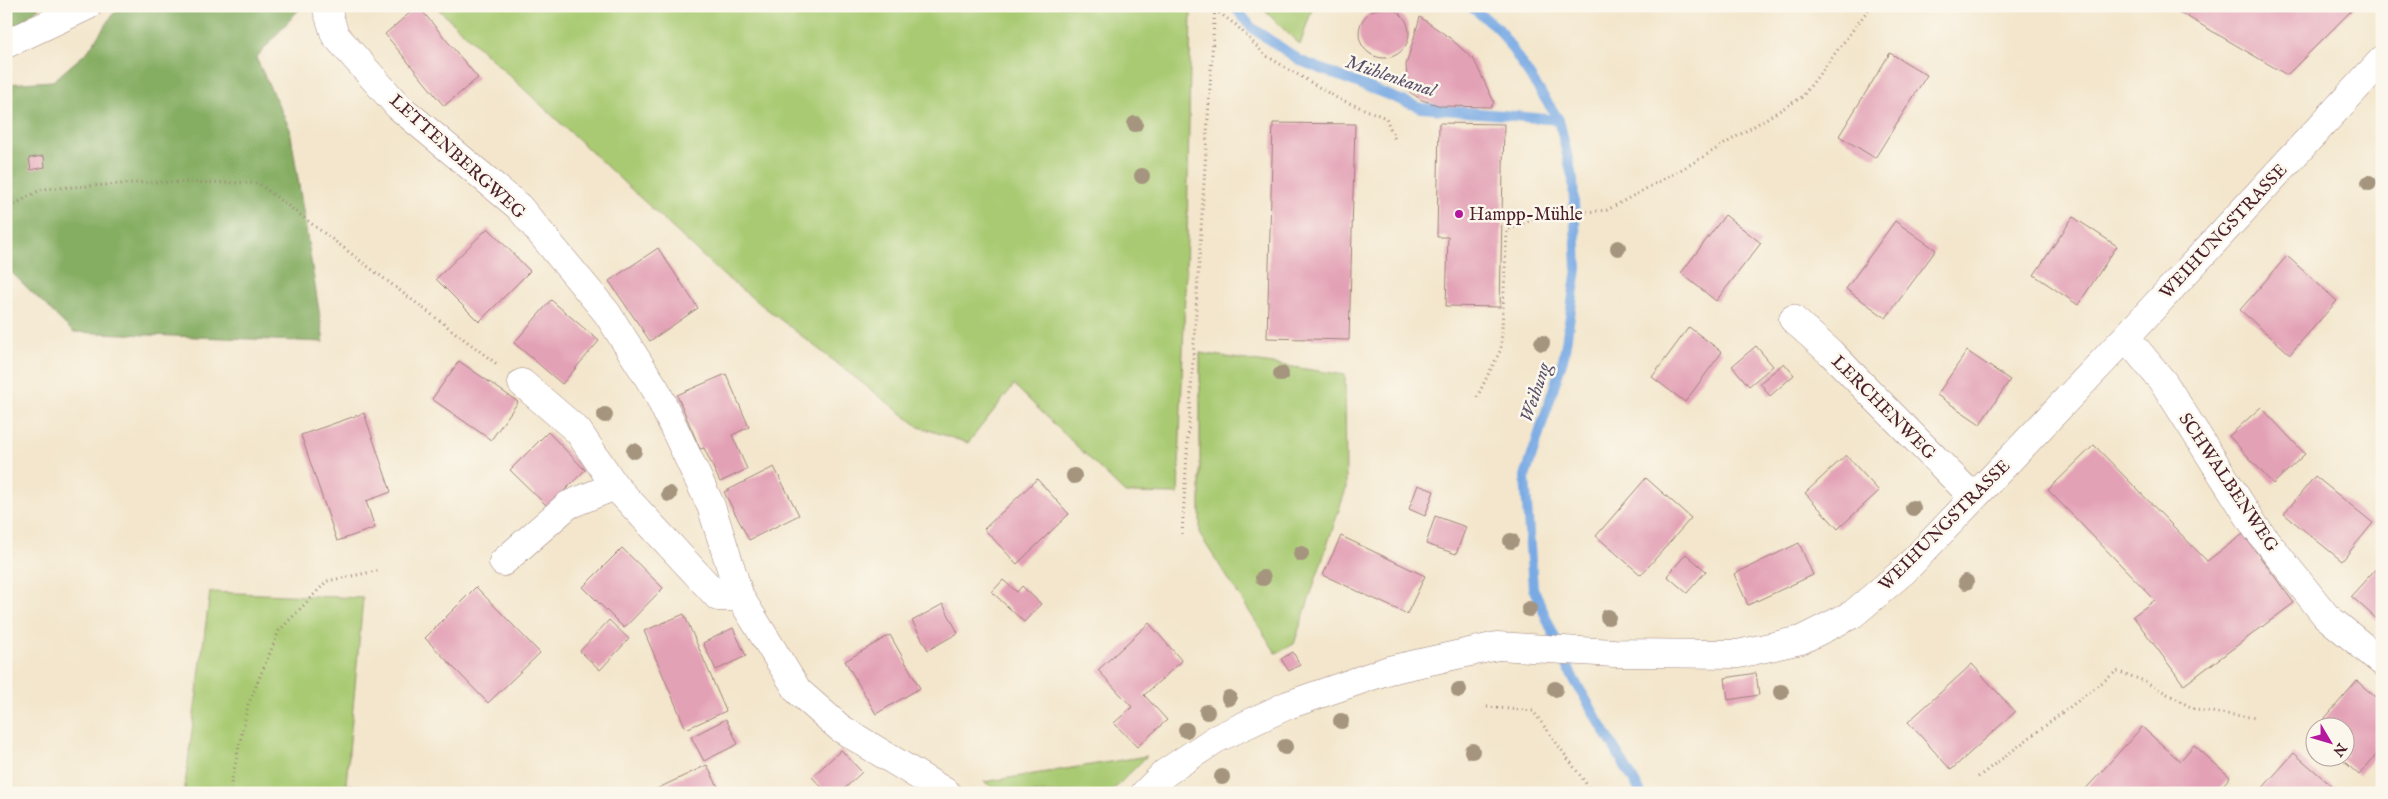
<svg xmlns="http://www.w3.org/2000/svg" width="2388" height="799" viewBox="0 0 2388 799" font-family="'IM FELL English',serif">
<rect width="100%" height="100%" fill="#fbf7ec"/>
<filter id="ink" filterUnits="userSpaceOnUse"><feTurbulence type="fractalNoise" baseFrequency=".02" numOctaves="2"/><feDisplacementMap in="SourceGraphic" scale="10" xChannelSelector="R" yChannelSelector="G"/><feConvolveMatrix kernelMatrix="1 2 1 2 8 2 1 2 1" color-interpolation-filters="sRGB"/></filter>
<filter id="wash" filterUnits="userSpaceOnUse"><feTurbulence type="fractalNoise" baseFrequency=".0096" numOctaves="4" result="noise"/><feDisplacementMap in="SourceGraphic" scale="20" xChannelSelector="R" yChannelSelector="G"/><feGaussianBlur stdDeviation="1.12" result="paint"/><feColorMatrix in="noise" values="0 0 0 0 0 0 0 0 0 0 0 0 0 0 0 0 0 1.4 0 .05"/><feComposite in="paint" operator="in"/></filter>
<g filter="url(#wash)">
<rect width="100%" height="100%" fill="#f3e6cc"/>
<path fill="#a9ca72" stroke="#7a744e" d="M435,6H1191L1187,236L1178,494L1125,493L1014,385L968,443L919,427L723,275Z
M1260,6H1313L1300,45Z
M1200,353L1345,375L1346,489L1294,644L1276,653L1200,535Z
M210,592L363,598L346,784L395,793H184Z
M1147,756L1110,793H1002L984,782Z"/>
<path fill="#86ae64" stroke="#686648" d="M6,6H41L6,36Z
M126,6H302L256,58L290,129L324,342L73,332L11,272H6V84L53,81L88,51L113,14Z"/>
<g fill="none" stroke-linecap="round" stroke-linejoin="round">
<path stroke="#79aae4" stroke-width="10" d="M1234,6L1252,28L1301,61L1421,108L1559,120
M1470,6L1499,29L1559,120L1573,180L1577,269L1564,356L1525,477L1533,588L1572,676L1641,793"/>
</g>
<g id="blocks">
<path fill="#e3a1b6" d="M418,6L478,78L444,106L385,34Z
M2169,6H2356L2287,75Z
M1359 33a25 25 0 1 1 50 0a25 25 0 1 1-50 0Z
M1420,17L1450,38L1474,60L1494,102L1491,107L1441,106L1422,100L1408,91L1406,65Z
M1890,53L1927,75L1875,158L1839,136Z
M1273,123L1355,124L1349,340L1267,338Z
M1439,123L1504,124L1500,307L1446,306L1448,237H1437Z
M44,156L45,167L31,170L29,158Z
M1725,215L1761,243L1716,301L1681,273Z
M2073,217L2117,246L2078,305L2034,275Z
M1895,221L1936,250L1886,318L1846,289Z
M488,228L530,271L479,322L436,279Z
M658,248L698,308L650,341L609,281Z
M2287,256L2337,301L2290,354L2240,310Z
M551,300L599,341L562,384L514,343Z
M1689,327L1722,352L1685,402L1652,377Z
M1756,346L1773,366L1749,386L1732,366Z
M1967,351L2010,380L1980,424L1937,395Z
M459,361L518,402L491,440L432,399Z
M1784,363L1794,375L1770,396L1760,383Z
M726,374L749,427L732,435L747,469L720,482L704,448L700,449L677,395Z
M2261,407L2305,454L2273,484L2229,436Z
M364,413L391,492L366,501L375,528L337,541L301,435Z
M548,432L585,470L548,507L510,470Z
M2094,445L2207,561L2243,534L2294,603L2184,685L2133,616L2155,600L2048,490Z
M1846,455L1879,491L1838,529L1805,493Z
M774,467L799,515L749,540L724,492Z
M2315,476L2373,523L2342,561L2284,514Z
M1646,478L1691,518L1641,575L1596,536Z
M1037,479L1069,514L1017,564L984,529Z
M1418,485L1434,491L1425,516L1409,509Z
M1435,516L1466,527L1456,554L1426,544Z
M1341,536L1425,576L1407,614L1323,575Z
M1799,543L1813,575L1748,605L1734,574Z
M622,548L663,588L624,628L583,587Z
M1686,554L1706,571L1687,593L1667,576Z
M2382,562V624L2351,596Z
M1003,580L1017,592L1022,586L1041,604L1024,622L992,592Z
M476,587L540,653L488,703L425,638Z
M943,604L958,633L928,650L912,621Z
M684,614L726,711L686,729L644,631Z
M609,620L629,639L600,670L580,651Z
M1149,623L1182,661L1144,695L1167,720L1137,747L1114,723L1132,707L1098,670Z
M733,628L746,656L716,670L703,643Z
M890,635L920,688L876,714L845,661Z
M1293,652L1300,665L1289,671L1281,659Z
M1972,664L2015,712L1951,770L1908,722Z
M1756,673L1759,695L1728,700L1725,678Z
M2357,681L2382,703V748L2359,775L2338,756H2346V726H2318Z
M726,719L738,744L704,761L691,737Z
M2142,727L2180,761L2194,745L2230,777L2216,793H2082Z
M841,750L862,772L840,793H827L812,777Z
M2294,753L2340,793H2258Z
M707,765L721,793H648Z"/>
</g>
</g>
<g filter="url(#ink)">
<use href="#blocks" fill-opacity="0" stroke="#9e827c" stroke-width="1"/>
<g fill="none" stroke-linecap="round" stroke-linejoin="round">
<g stroke="#9e827c" stroke-width="29">
<path id="street" d="M326,6L335,35L398,106L519,207L607,313L656,390L711,506L740,597L798,691L840,728L947,793
M1793,319L1831,353L1973,497
M2126,337L2164,383L2256,528L2326,616L2382,662
M522,383L578,431L615,486L718,597H740
M503,562L568,505L615,486
M1145,793L1165,773L1216,739L1288,705L1389,670L1497,646L1614,653L1738,654L1801,640L1853,614L1905,570L2126,337L2382,60"/>
</g>
<g stroke="#9e827c" stroke-width="29">
<path id="secondary" d="M6,44L87,6"/>
</g>
<path stroke="#9e827c" stroke-width="3" stroke-dasharray="1 4" stroke-linecap="butt" d="M1215,10L1236,25L1265,55L1337,98L1386,118L1395,140
M6,209L42,189L152,182L258,183L498,365
M1477,397L1501,349L1507,230L1541,216L1607,210L1693,163L1802,97L1871,6
M1182,534L1215,6
M1487,707L1533,711L1593,793
M1978,777L2117,671L2144,681L2196,710L2257,718
M229,793L248,705L279,631L327,581L381,570"/>
<use href="#street" stroke="#fff" stroke-width="28"/>
<use href="#secondary" stroke="#fff" stroke-width="28"/>
</g>
<g fill="#a5957f">
<circle cx="1135" cy="124" r="8"/>
<circle cx="1142" cy="176" r="8"/>
<circle cx="2369" cy="183" r="8"/>
<circle cx="1618" cy="248" r="8"/>
<circle cx="1542" cy="343" r="8"/>
<circle cx="1281" cy="374" r="8"/>
<circle cx="605" cy="415" r="8"/>
<circle cx="634" cy="451" r="8"/>
<circle cx="1074" cy="476" r="8"/>
<circle cx="669" cy="494" r="8"/>
<circle cx="1913" cy="508" r="8"/>
<circle cx="1511" cy="541" r="8"/>
<circle cx="1301" cy="554" r="8"/>
<circle cx="1263" cy="578" r="8"/>
<circle cx="1966" cy="582" r="8"/>
<circle cx="1529" cy="609" r="8"/>
<circle cx="1608" cy="617" r="8"/>
<circle cx="1555" cy="689" r="8"/>
<circle cx="1459" cy="690" r="8"/>
<circle cx="1781" cy="692" r="8"/>
<circle cx="1229" cy="698" r="8"/>
<circle cx="1207" cy="712" r="8"/>
<circle cx="1341" cy="721" r="8"/>
<circle cx="1186" cy="730" r="8"/>
<circle cx="1285" cy="747" r="8"/>
<circle cx="1472" cy="751" r="8"/>
<circle cx="1222" cy="777" r="8"/>
</g>
</g>
<circle fill="#b5179e" stroke="#fbf7ec" stroke-width="2" cx="1459" cy="214" r="5"/>
<g text-anchor="middle" stroke-width="5" stroke-linejoin="round" paint-order="stroke">
<g font-size="18" fill="#4a1f2b" stroke="#fbf7ec">
<text transform="translate(458 156) rotate(42)" y="6">LETTENBERGWEG</text>
<text transform="translate(2223 231) rotate(-47)" y="6">WEIHUNGSTRASSE</text>
<text transform="translate(1884 407) rotate(45)" y="6">LERCHENWEG</text>
<text transform="translate(2229 482) rotate(56)" y="6">SCHWALBENWEG</text>
<text transform="translate(1944 525) rotate(-45)" y="6">WEIHUNGSTRASSE</text>
</g>
<g font-size="18" fill="#4a1f2b" stroke="#fbf7ec" text-anchor="start">
<text x="1469" y="220">Hampp-Mühle</text>
</g>
<g font-size="19" font-style="italic" fill="#5a506c" stroke="#fbf7ec">
<text transform="translate(1391 75) rotate(19)" y="7">Mühlenkanal</text>
<text transform="translate(1534 392) rotate(-72)" y="7">Weihung</text>
</g>
</g>
<rect width="2388" height="799" fill="none" stroke="#fbf7ec" stroke-width="25"/>
<g transform="translate(2330 742) rotate(128)"><circle r="24" fill="#fbf7ec" stroke="#b4a19f"/>
<path d="M0-4L9 19L0 12L-9 19Z" fill="#b5179e"/>
<text y="-8" font-size="14" font-weight="bold" text-anchor="middle" fill="#4a1f2b">N</text>
</g>
</svg>
